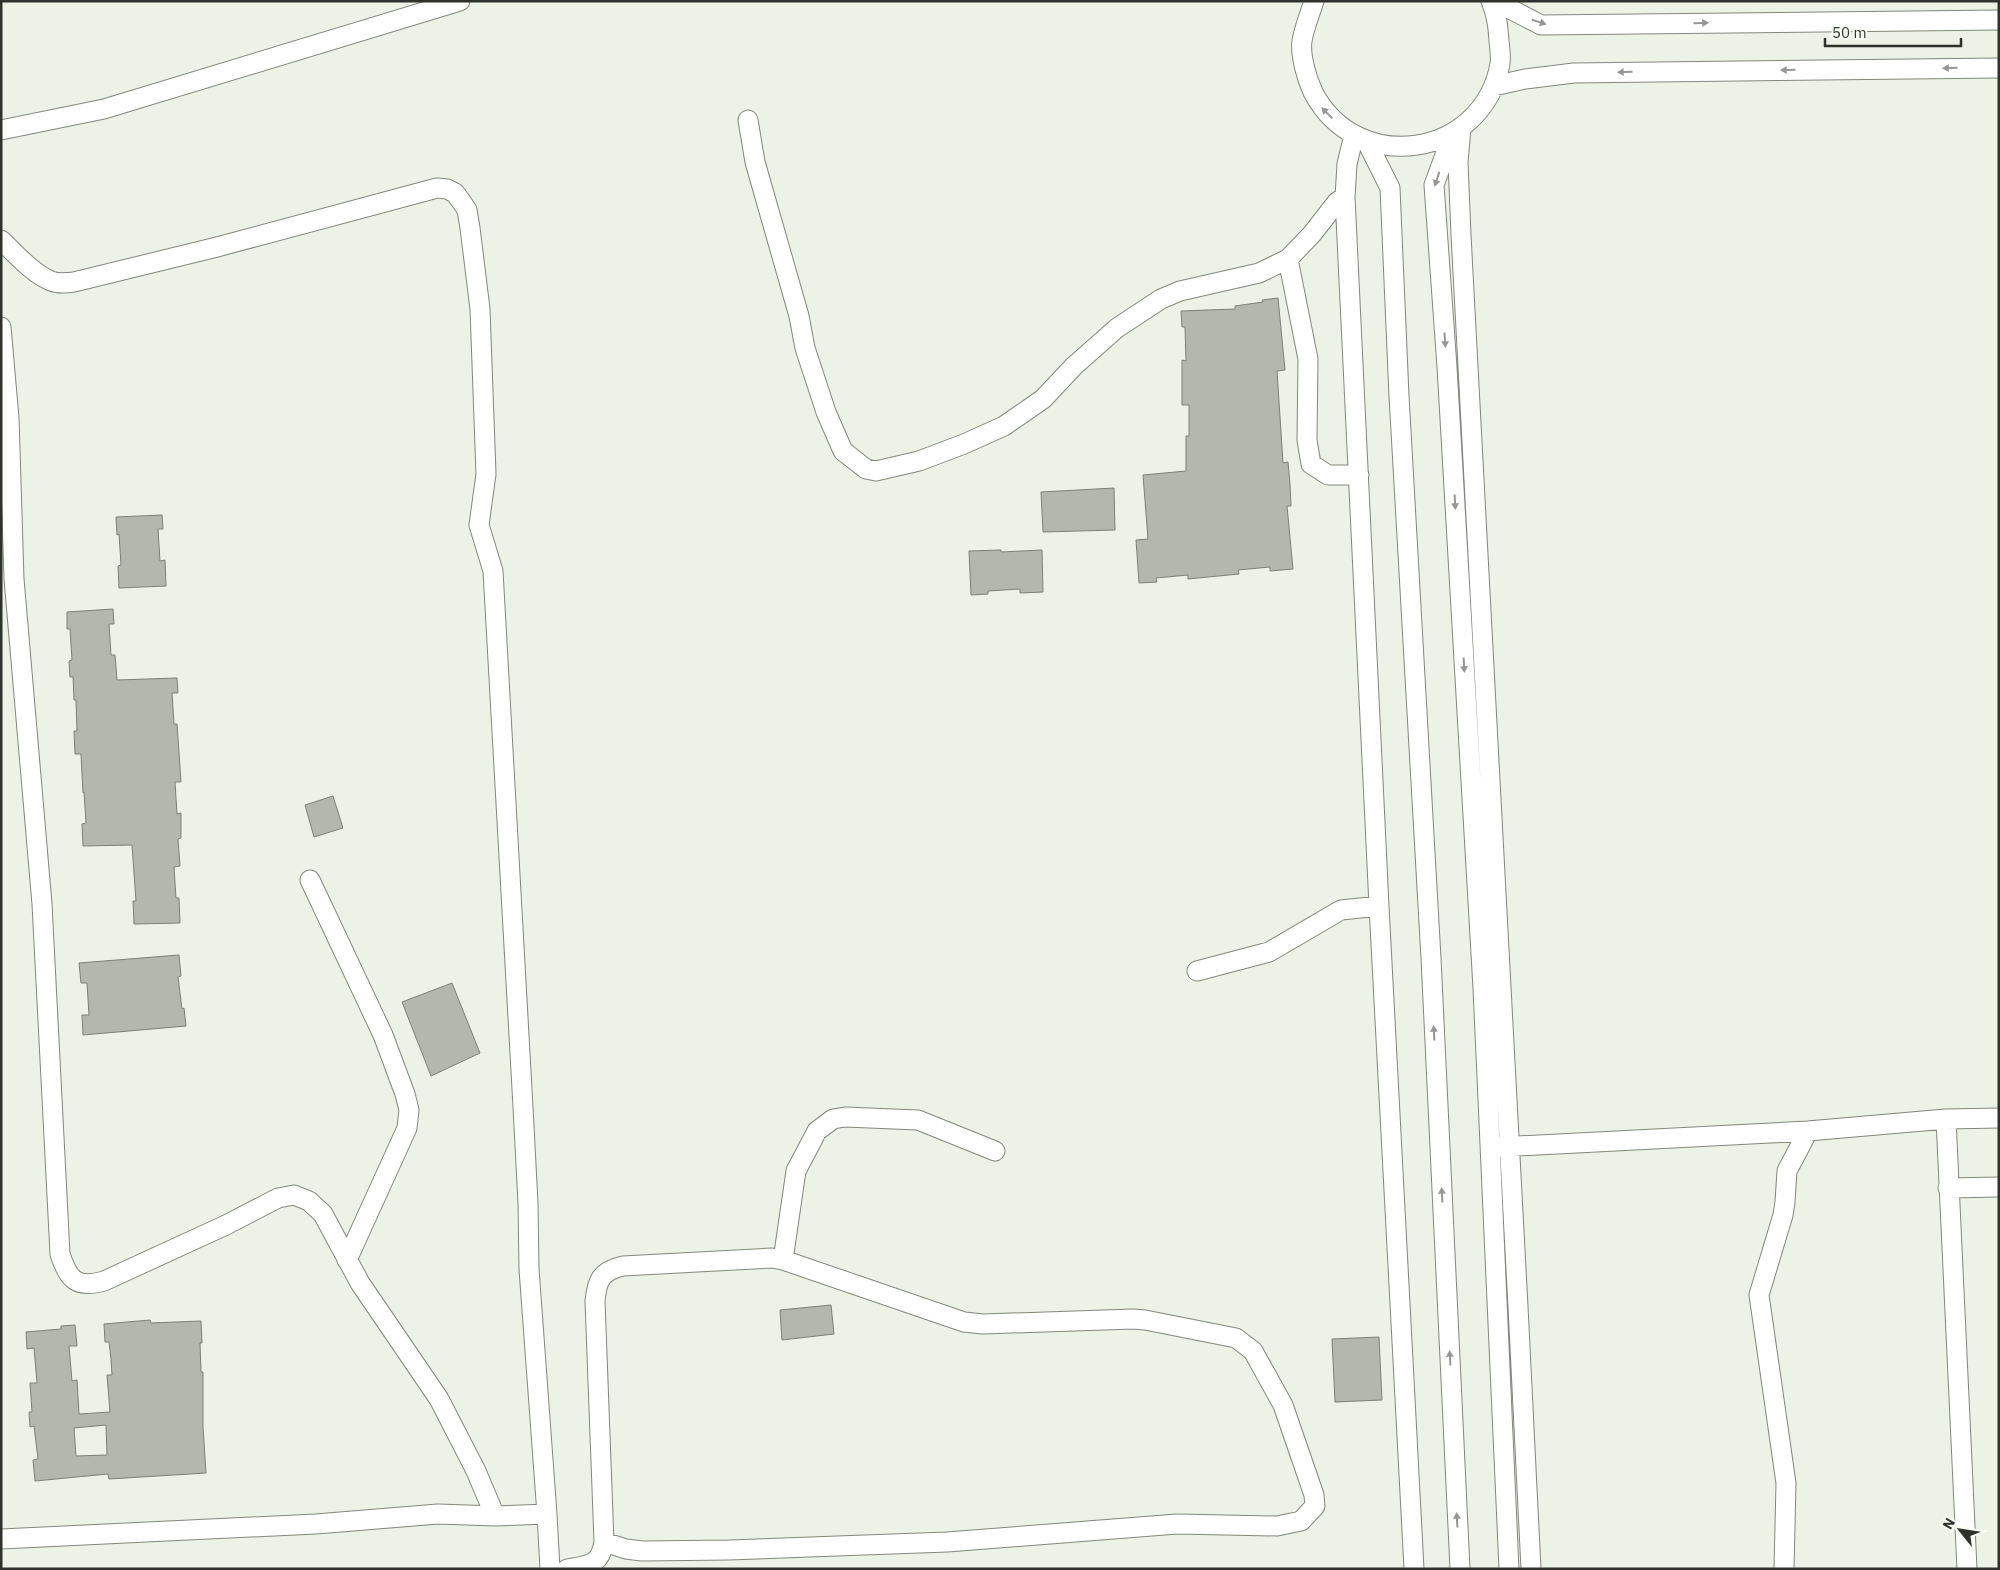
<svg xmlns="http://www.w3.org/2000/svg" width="2000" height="1570" viewBox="0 0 2000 1570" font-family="'IBM Plex Sans',sans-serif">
<rect width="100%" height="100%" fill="#ecf2e5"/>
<path fill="#b2b8ac" stroke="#7c8175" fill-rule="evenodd" d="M1278,298L1285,370L1277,371L1283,463L1288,462L1290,484L1291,506H1287L1293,569L1270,571V567L1238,570L1239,574L1188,579V575L1156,578L1157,582L1139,583L1136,540L1148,539L1143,475L1186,471V436H1189V405H1182V360L1186,361L1185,327H1182L1181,311L1235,309V306L1263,302L1262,300Z
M1114,488L1115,530L1043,532L1041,492Z
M162,515L163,529H158L160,561L165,560L166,586L119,588L118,566L121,565L119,534L117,535L116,517Z
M1001,550V552L1042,550L1043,592L1020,593V589L988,591V594L971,595L969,551Z
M113,609L114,624H109L111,655H115L117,680L177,678L178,693H172L174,724H177L180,767L181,782H175L177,814L181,813V838L178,839L180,866L174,867L176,898H179L180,923L134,924L133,901H136L132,845L83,846L82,824L86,823L84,792L83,793L81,754H75L74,731H77L76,700H74L73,677H70L69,661L72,660L70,629H67V612Z
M333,796L343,828L314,837L305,805Z
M179,955L181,976L178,977L182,1009L184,1008L186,1026L83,1035L82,1015H89L87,983H81L79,963Z
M452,983L480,1053L431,1076L402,1002Z
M831,1305L834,1334L782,1340L780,1310Z
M150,1320L151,1323L201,1321L202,1343H200L201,1372H203V1427L206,1473L109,1479L108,1474L35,1481L33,1460L38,1459L34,1426L30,1427L29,1412H32L30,1383H37L34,1348L27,1349L26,1332L61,1329V1326L75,1325L77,1346H69L72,1381L77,1380L79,1414L110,1412L107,1375H112L111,1359L109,1342H105L104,1324ZM106,1425L107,1455L76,1456L74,1428Z
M1379,1337L1382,1400L1335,1402L1332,1339Z"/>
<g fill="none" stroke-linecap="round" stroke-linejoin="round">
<g stroke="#82887c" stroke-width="21">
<path id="minor" d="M1314,1C1310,14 1304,28 1302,41C1300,56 1307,79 1313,92C1357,177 1483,158 1500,64C1501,57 1500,49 1499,41C1498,27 1497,15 1491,1
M1495,1L1541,25L1999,20
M1494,86L1525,79L1574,73L1999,68
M748,120L755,162L799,316L805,348L826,412L843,451L866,469L876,471L919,461L964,444L1004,426L1043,399L1074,366L1117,328L1161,299L1180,291L1259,273L1288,259L1312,234L1337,202L1345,197
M1461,128L1458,162L1461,235C1483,679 1510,1124 1531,1569
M1,130L104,109L460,1
M1453,133L1434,185L1447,367L1483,988L1509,1569
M1354,135L1347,164L1345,197L1379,906L1414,1569
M1367,142L1390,188L1399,396L1431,958L1460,1569
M1,240C16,254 32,273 51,281C58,284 66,283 74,282L217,247L437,188L447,189L455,193L461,201L467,210L470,228L480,309L486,474L479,525L493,571L523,1107L528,1203L529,1269L547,1514L550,1569
M1288,259L1308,359L1307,440L1311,464L1328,475H1359
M1,327L9,418L14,579L42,904L60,1254C68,1279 76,1289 104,1281L226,1225L278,1198L294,1195L309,1201L323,1214L360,1283L439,1399L476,1471L495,1516
M310,880L383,1035L405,1094L409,1110L407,1128L347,1260
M1197,971L1269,952L1341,910L1379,906
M1946,1119L1967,1569
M1498,1147L1808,1131L1946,1119L1999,1118
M1948,1188L1999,1187
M783,1260L796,1171L817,1131L833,1119L845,1117L918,1120L995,1151
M1,1539L316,1524L438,1514L495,1516L547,1514
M567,1569C589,1565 600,1566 604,1542L595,1301C597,1280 601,1271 623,1266L772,1258L783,1260L964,1322L983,1324L1133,1319L1145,1320L1236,1338L1253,1351L1283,1405L1314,1495L1315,1506L1301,1521L1277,1526L1177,1524L947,1542L729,1550L642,1551L626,1549L604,1542
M1784,1569L1786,1483L1759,1295L1783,1215L1785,1202L1787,1171L1808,1131"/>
</g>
<use href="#minor" stroke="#fff" stroke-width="19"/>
</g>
<defs><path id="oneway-solid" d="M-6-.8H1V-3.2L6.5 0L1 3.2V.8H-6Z" transform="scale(1.25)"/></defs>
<g fill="#979896">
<use href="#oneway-solid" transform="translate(1539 22) rotate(17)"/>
<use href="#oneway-solid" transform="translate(1701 23) rotate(-1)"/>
<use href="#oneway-solid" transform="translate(1950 68) rotate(179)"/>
<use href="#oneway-solid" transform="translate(1788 70) rotate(179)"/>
<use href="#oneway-solid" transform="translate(1625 72) rotate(179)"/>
<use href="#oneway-solid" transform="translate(1327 113) rotate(-135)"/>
<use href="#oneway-solid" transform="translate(1437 179) rotate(108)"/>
<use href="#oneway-solid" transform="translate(1445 340) rotate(86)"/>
<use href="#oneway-solid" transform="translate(1455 502) rotate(87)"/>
<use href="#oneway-solid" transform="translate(1464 665) rotate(87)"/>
<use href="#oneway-solid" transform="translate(1434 1033) rotate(-93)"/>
<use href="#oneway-solid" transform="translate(1442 1195) rotate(-93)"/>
<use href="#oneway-solid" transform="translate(1450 1358) rotate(-93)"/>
<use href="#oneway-solid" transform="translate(1457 1520) rotate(-93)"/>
</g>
<rect width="2000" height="1570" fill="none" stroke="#2f312c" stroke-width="5"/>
<g transform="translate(1960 1530) rotate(300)" stroke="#fafff4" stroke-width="4" paint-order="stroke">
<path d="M0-4L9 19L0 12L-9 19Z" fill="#2f312c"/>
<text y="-8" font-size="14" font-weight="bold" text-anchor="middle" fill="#2f312c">N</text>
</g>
<path d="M1825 38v8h136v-8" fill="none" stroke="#2f312c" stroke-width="2.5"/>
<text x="1832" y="38" font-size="15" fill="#2f312c" stroke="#fafff4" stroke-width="4" paint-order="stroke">50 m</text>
</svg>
